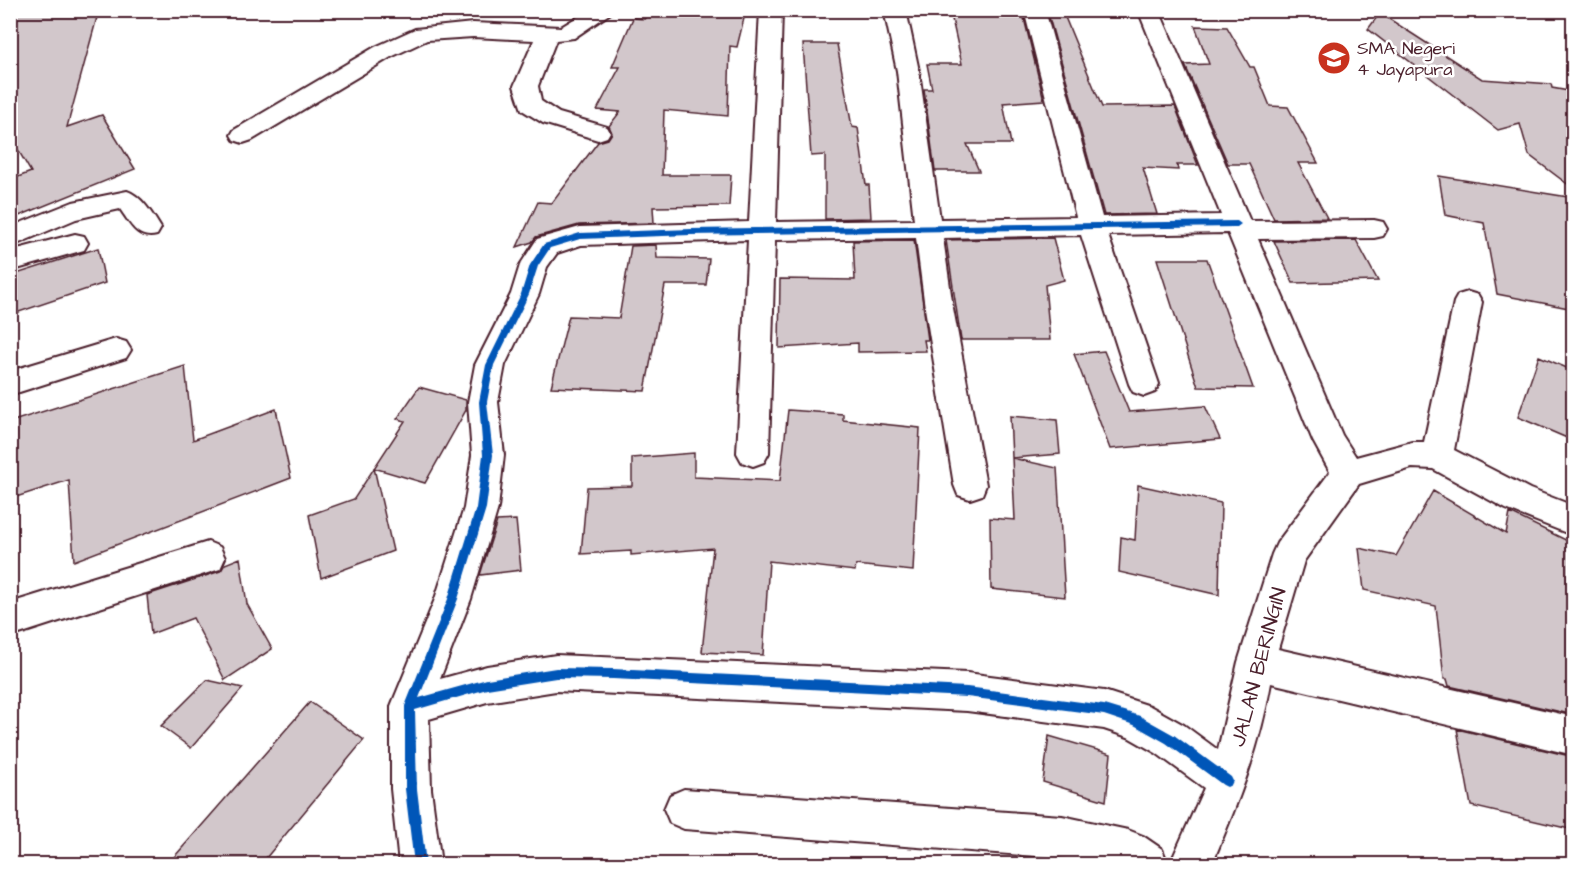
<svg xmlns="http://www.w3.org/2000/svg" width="1584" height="875" viewBox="0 0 1584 875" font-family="'Architects Daughter',sans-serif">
<rect width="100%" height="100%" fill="#fff"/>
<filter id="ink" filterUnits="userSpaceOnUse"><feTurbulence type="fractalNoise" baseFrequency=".0167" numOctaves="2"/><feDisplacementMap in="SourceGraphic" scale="12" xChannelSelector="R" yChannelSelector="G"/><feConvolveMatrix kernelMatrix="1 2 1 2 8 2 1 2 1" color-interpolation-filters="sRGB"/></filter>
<g filter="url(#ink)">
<path fill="#d2c7cb" stroke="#4a1f2b" stroke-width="1.5" d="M35,10H99L67,127L102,115L135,169L19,216L10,198V180L31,172L10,136V14Z
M644,10H746L737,47L730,46L728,116L664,110L662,175H731L729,206L653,207L654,223L579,225L536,237L532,242L517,247L538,202L552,203L598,142L608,139L612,133L609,126L620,112L597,110L620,67H612L633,18L645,19Z
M950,10H1022L1044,100L1003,103L1011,144H967L979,171H935L924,89H932L927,64H962Z
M1047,10H1062L1102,107L1175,106L1198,165H1177L1178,170L1143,168L1157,214L1104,215Z
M1380,13L1482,79L1551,84L1552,88L1574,92V189L1529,155L1520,124L1498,130L1368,29Z
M1195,26L1227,27L1250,67H1254L1270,106L1288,107L1318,163H1298L1327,218L1274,219L1249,164H1228L1185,65L1209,64Z
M803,44H837L852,127L858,128L866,185H869L871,218L825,219V155L811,156Z
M1439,176L1574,198V309L1497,294L1484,223L1445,215Z
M1053,238L1064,280L1045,285L1050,340H961L946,240Z
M914,240L928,340H924L926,351L858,352V343L779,348L780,279L855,280L853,241Z
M1356,240L1378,281L1293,283L1274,241Z
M656,245L657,258L709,259L706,285H665L645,391L551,387L569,316L619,318L631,246Z
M98,248L105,283L10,315V276Z
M1157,259H1207L1253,388L1198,387Z
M1104,351L1129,412L1205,406L1220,439L1110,449L1074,354Z
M1539,356L1574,371V441L1518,417Z
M185,366L193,440L276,409L291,478L74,561L69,480L10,499V422Z
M419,387L466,400V410L425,483L374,468L393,551L321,578L309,515L354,499L405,421L397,419Z
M788,410L843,414V420L920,428L913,571L856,565L855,571L769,561L763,655L702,652L713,548L631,555V551L581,554L587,487L632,486V458L694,453V477L780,481Z
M1010,416L1057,420L1060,454L1012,458L1057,468L1065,597L991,589L990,518L1015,520Z
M1138,485L1221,503L1219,595L1119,572L1121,537L1135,540Z
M1433,491L1506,534L1510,513L1574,544V715L1449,686L1447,679H1444L1436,606L1364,590L1359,548L1396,556Z
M516,520L521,570L480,575L497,521Z
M240,558L247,604L272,649L225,680L193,618L151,634L147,595L221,571L225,564Z
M207,680L243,688L191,748L161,726Z
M310,702L364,740L261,864H168Z
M1457,729L1574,757V830L1471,806Z
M1049,736L1111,754L1106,801L1043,782Z"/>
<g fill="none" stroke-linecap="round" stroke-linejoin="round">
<g stroke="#4a1f2b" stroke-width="4">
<path id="minor" d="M589,10H615L574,38L556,40L538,86L541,101L559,113L607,127L610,132L607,137L598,140L543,123L522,110L514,86L534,40L473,37L427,40L391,57L252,140L243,143L234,140L231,135L234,130L375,47L415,29L473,23L561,27Z
M760,10H782L776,222L914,220L897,71L884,10H906L919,71L940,219L1076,217L1024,10H1045L1102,217L1221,215L1138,10H1159L1250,221L1374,220L1383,222L1387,229L1383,236L1374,238L1258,239L1342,435L1356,457L1412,442H1424L1454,302L1458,295L1468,292L1478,295L1482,302L1454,450L1530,489L1574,506V536L1506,509L1433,469L1412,468L1359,484L1304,561L1278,649L1574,717V755L1271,683C1259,751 1238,802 1212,864H1170L1204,788L1156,753L1128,737L1104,729L967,711L556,691L487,702L429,719L431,789L441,864H399L391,789V706L435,599L464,508L472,455L468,402L475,365L511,294L520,265L537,239L580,227L749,222ZM1228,233L1313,441L1330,472L1277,543L1272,554L1238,662L1218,750L1184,725L1150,706L1104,691L967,673L556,655L487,666L440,679L471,599L498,508L504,455L498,402L505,365L539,294L547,267L557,253L581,245L748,240L737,453L742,462L753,466L764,462L769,453L775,240L916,238L925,308L954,485L958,495L970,499L982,495L986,485L953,308L943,238L1081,235L1129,384L1133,392L1144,396L1155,392L1159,384L1108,235Z
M127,191C142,196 153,215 161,228L157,235C137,240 131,224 120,209L76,219L10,247V227L73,202Z
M75,234L84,236L88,243L84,250L10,271V251Z
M116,339L126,342L131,350L126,358L10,395V371Z
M208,542L220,547L225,558L220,569L10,637V603Z
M684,789L1062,816L1128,830L1143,836L1162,849L1168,864H1094L1062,858L684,829L670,823L664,809L670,795Z"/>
</g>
<use href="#minor" fill="#fff" fill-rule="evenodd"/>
<g stroke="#fff" stroke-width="4">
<path id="cycleway" d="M1237,221L1241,224L1237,227L691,235L580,239L550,248L538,266L529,294L494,365L487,402L493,455L486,508L458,599L419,698L487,679L556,668L613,669L967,687L1104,705L1140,716L1174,735L1231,777L1233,781L1231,785L1227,787L1223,785L1166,743L1134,725L1104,715L967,697L613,679L556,678L487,689L415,710L417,789L426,864H414L405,789V706L448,599L476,508L483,455L479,402L486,365L521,294L530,265L544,244L580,233L691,229Z"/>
</g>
<use href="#cycleway" fill="#0057b8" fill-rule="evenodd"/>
</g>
</g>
<defs>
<g id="school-disc" transform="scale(1.725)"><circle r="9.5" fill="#c8321e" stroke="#fff"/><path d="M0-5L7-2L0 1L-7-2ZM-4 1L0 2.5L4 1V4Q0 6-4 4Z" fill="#fff"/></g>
</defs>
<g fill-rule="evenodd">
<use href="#school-disc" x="1334" y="58"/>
</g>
<g text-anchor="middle" stroke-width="5" stroke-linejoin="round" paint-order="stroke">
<g font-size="18" fill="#4a1f2b" stroke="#fff" text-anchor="start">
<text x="1357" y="54">SMA Negeri<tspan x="1357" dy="21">4 Jayapura</tspan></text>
</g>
<g font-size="21" fill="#4a1f2b" stroke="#fff">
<text transform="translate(1258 667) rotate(-75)" y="7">JALAN BERINGIN</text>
</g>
</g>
<rect width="1584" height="875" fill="none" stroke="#fff" stroke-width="36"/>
<rect x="18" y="18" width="1548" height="839" fill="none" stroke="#4a1f2b" stroke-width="2" filter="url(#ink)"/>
</svg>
